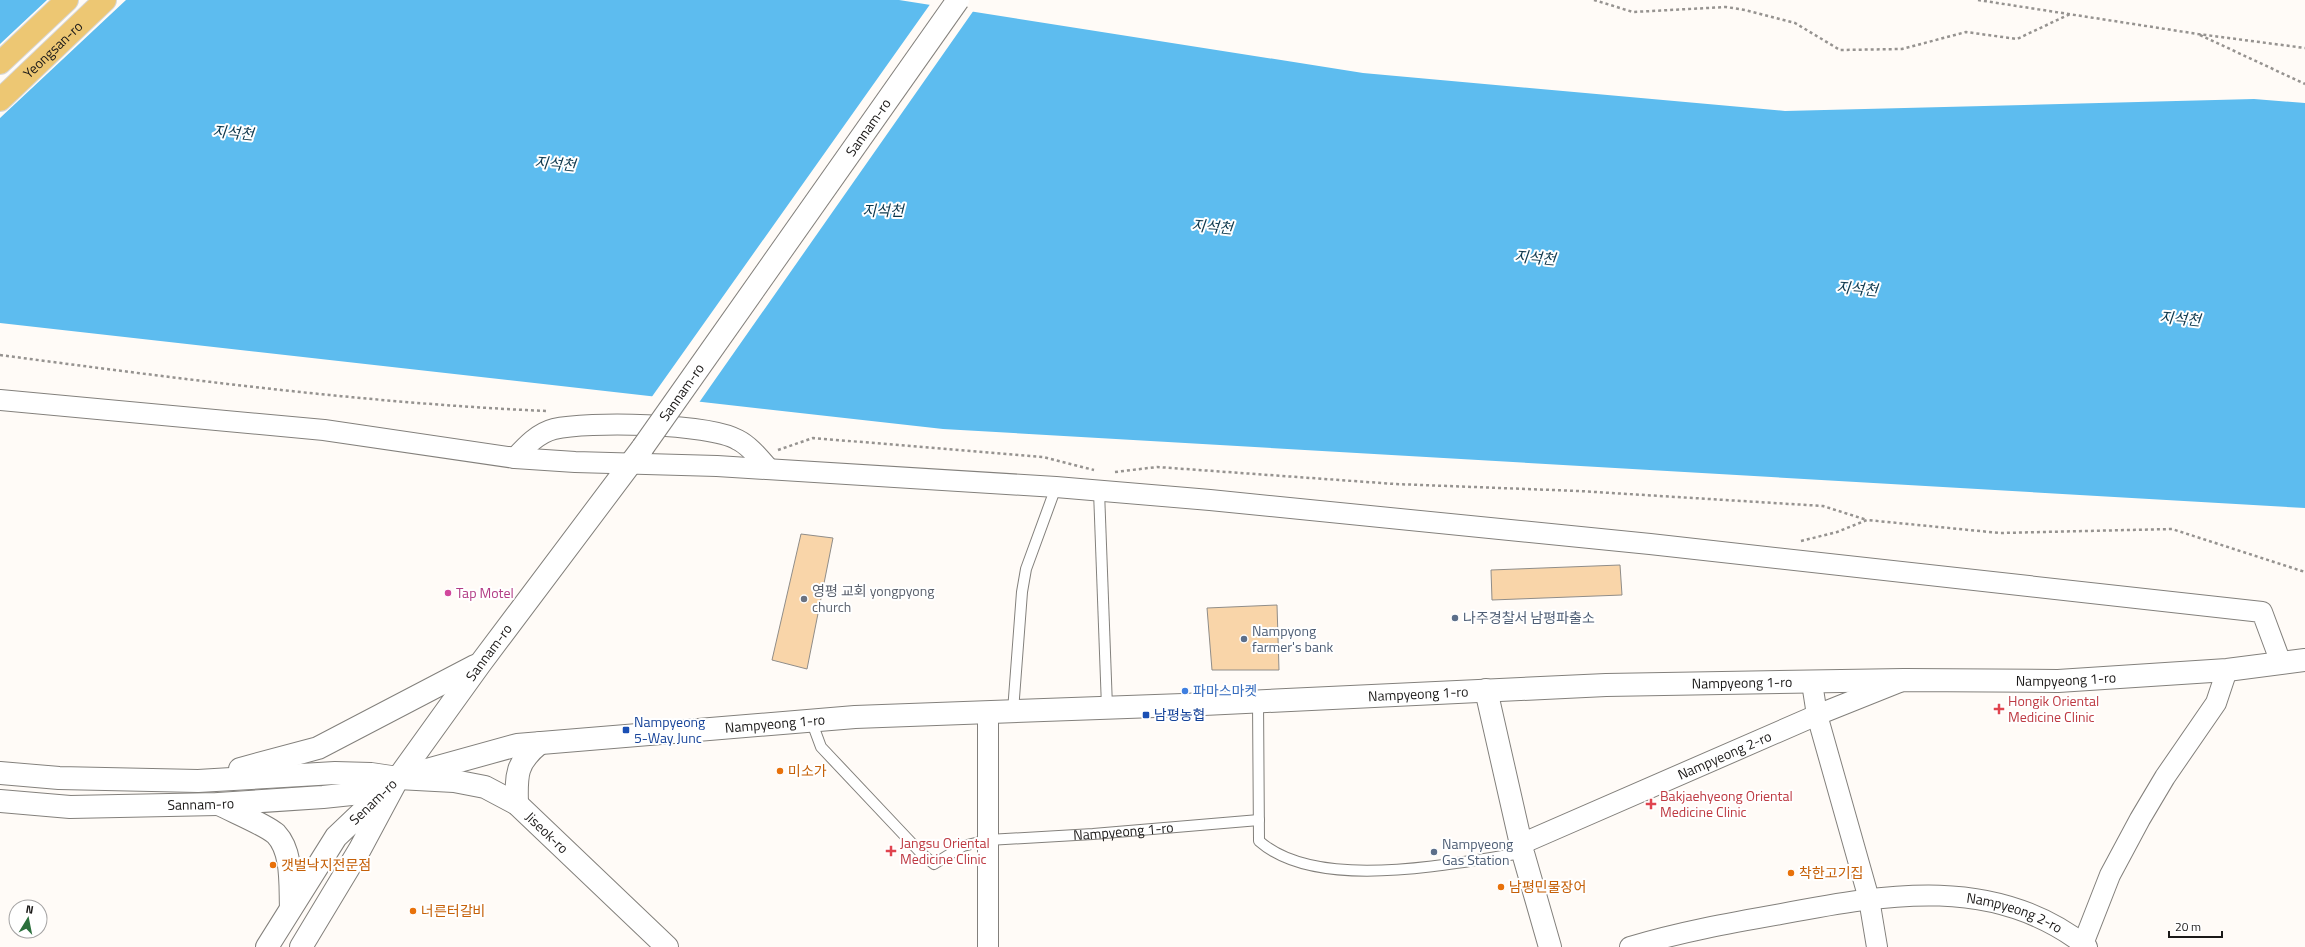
<svg xmlns="http://www.w3.org/2000/svg" width="2305" height="947" viewBox="0 0 2305 947" font-family="'Titillium Web','Noto Sans KR',sans-serif">
<rect width="100%" height="100%" fill="#fffbf7"/>
<path fill="#5dbcef" d="M0,0H899L1363,73L1785,111L2254,99L2305,103V508L943,429L0,323Z"/>
<path fill="#fffbf7" d="M47,0H126L0,118V44Z
M931,3L974,10L698,404L651,398Z"/>
<path fill="#f9d5a9" stroke="#908d89" d="M801,534L833,538L807,669L772,660Z
M1620,565L1622,595L1492,600L1491,570Z
M1277,605L1279,670H1212L1207,608Z"/>
<g fill="none" stroke-linecap="round" stroke-linejoin="round">
<g stroke="#83807c" stroke-width="12">
<g id="lane">
<path d="M1099,491L1107,707"/>
<path d="M1258,701L1259,841C1318,893 1451,863 1523,853"/>
<path d="M1013,711L1022,592L1026,569L1056,487"/>
<path id="s1" d="M811,720L821,747L921,853L934,864L963,846L988,840L1093,834L1259,820"/>
</g>
</g>
<g stroke="#83807c" stroke-width="22">
<g id="street">
<path d="M0,400L324,430L515,458L575,462L717,466L1056,487L1210,500L1650,544L2262,612L2281,663"/>
<path d="M515,458C526,446 538,433 554,429C587,421 709,423 738,440C750,446 760,459 769,469"/>
<path d="M1812,683L1817,715L1869,899L1877,947"/>
<path id="s2" d="M1521,844L1817,715L1902,681"/>
<path d="M2083,944L2110,875L2140,819L2165,777L2216,703L2227,670"/>
<path d="M988,947V712"/>
<path id="s3" d="M1630,947C1680,932 1730,923 1781,914C1888,894 1995,874 2087,947"/>
</g>
</g>
<g stroke="#83807c" stroke-width="24">
<g id="secondary">
<path d="M1486,690L1523,853L1550,947"/>
<path d="M240,769L318,748L475,666"/>
<path id="s4" d="M0,773L59,778L198,781L335,773L371,774L398,778L454,781L485,787L517,804L667,947"/>
<path id="s5" d="M398,778L480,664L643,447"/>
<path id="s6" d="M0,801L70,807L218,804L323,797L361,793L398,778L517,745L855,717L1183,705L1606,685L1904,680L2058,681L2227,670L2305,660"/>
<path d="M219,804C232,811 266,825 276,834C293,852 290,885 291,908"/>
<path d="M517,804C516,775 516,762 540,743"/>
<path id="s7" d="M267,947L336,837L398,778L360,849L301,947"/>
</g>
</g>
<g stroke="#d6d6d5" stroke-width="24">
<g id="highway">
<path d="M0,63L67,0"/>
<path id="s8" d="M0,100L105,0"/>
</g>
</g>
<path stroke="#969390" stroke-width="2.5" stroke-dasharray="3 3" stroke-linecap="butt" d="M1594,0L1633,12L1726,7L1745,10L1795,23L1840,50L1902,49L1966,32L2017,39L2070,14
M1978,0L2198,34L2305,48
M2200,35L2305,84
M0,355C181,379 363,403 546,411
M778,450L813,438L1043,457L1094,470
M1115,472L1157,467L1395,484L1579,491L1823,506L1867,520
M1801,541L1837,532L1867,520L2000,533L2172,529L2305,572"/>
<use href="#lane" stroke="#fff" stroke-width="10"/>
<use href="#street" stroke="#fff" stroke-width="20"/>
<use href="#secondary" stroke="#fff" stroke-width="22"/>
<use href="#highway" stroke="#edc773" stroke-width="22"/>
<g stroke="#83807c" stroke-width="24" stroke-linecap="butt">
<g id="secondary-bridge">
<path id="s9" d="M643,447L958,0"/>
</g>
</g>
<use href="#secondary-bridge" stroke="#fff" stroke-width="22"/>
</g>
<circle fill="#d1479c" stroke="#fff" stroke-width="1.5" cx="448" cy="593" r="4"/>
<circle fill="#6b7280" stroke="#fff" stroke-width="1.5" cx="804" cy="599" r="4"/>
<g fill="#5c6f8a" stroke="#fff" stroke-width="1.5">
<circle cx="1455" cy="618" r="4"/>
<circle cx="1244" cy="639" r="4"/>
<circle cx="1434" cy="852" r="4"/>
</g>
<circle fill="#3f7fe0" stroke="#fff" stroke-width="1.5" cx="1185" cy="691" r="4"/>
<g fill="#e0444e" stroke="#fff" stroke-width="1.5">
<path d="M1997 703h4v4h4v4h-4v4h-4v-4h-4v-4h4z"/>
<path d="M1649 798h4v4h4v4h-4v4h-4v-4h-4v-4h4z"/>
<path d="M889 845h4v4h4v4h-4v4h-4v-4h-4v-4h4z"/>
</g>
<g fill="#1a4fb4" stroke="#fff" stroke-width="1.5">
<rect x="1142" y="711" width="8" height="8" rx="2"/>
<rect x="622" y="726" width="8" height="8" rx="2"/>
</g>
<g fill="#e8710a" stroke="#fff" stroke-width="1.5">
<circle cx="780" cy="771" r="4"/>
<circle cx="273" cy="865" r="4"/>
<circle cx="1791" cy="873" r="4"/>
<circle cx="1501" cy="887" r="4"/>
<circle cx="413" cy="911" r="4"/>
</g>
<g text-anchor="middle" stroke-width="4" stroke-linejoin="round" paint-order="stroke">
<g font-size="14" fill="#1b1918" stroke="#fff">
<text dy="5" stroke="none"><textPath href="#s8" startOffset="73">Yeongsan-ro</textPath></text>
<text dy="5" stroke="none"><textPath href="#s9" startOffset="391">Sannam-ro</textPath></text>
<text dy="5" stroke="none"><textPath href="#s9" startOffset="67">Sannam-ro</textPath></text>
<text dy="5" stroke="none"><textPath href="#s5" startOffset="155">Sannam-ro</textPath></text>
<text dy="5" stroke="none"><textPath href="#s6" startOffset="2076">Nampyeong 1-ro</textPath></text>
<text dy="5" stroke="none"><textPath href="#s6" startOffset="1752">Nampyeong 1-ro</textPath></text>
<text dy="5" stroke="none"><textPath href="#s6" startOffset="1428">Nampyeong 1-ro</textPath></text>
<text dy="5" stroke="none"><textPath href="#s6" startOffset="784">Nampyeong 1-ro</textPath></text>
<text dy="5" stroke="none"><textPath href="#s2" startOffset="222">Nampyeong 2-ro</textPath></text>
<text dy="5" stroke="none"><textPath href="#s6" startOffset="201">Sannam-ro</textPath></text>
<text dy="5" stroke="none"><textPath href="#s7" startOffset="181">Senam-ro</textPath></text>
<text dy="5" stroke="none"><textPath href="#s1" startOffset="387">Nampyeong 1-ro</textPath></text>
<text dy="5" stroke="none"><textPath href="#s4" startOffset="564">Jiseok-ro</textPath></text>
<text dy="5" stroke="none"><textPath href="#s3" startOffset="392">Nampyeong 2-ro</textPath></text>
</g>
<g font-size="14" fill="#5b616d" stroke="#fff" text-anchor="start">
<text x="812" y="596">영평 교회 yongpyong<tspan x="812" dy="16">church</tspan></text>
</g>
<g font-size="14" fill="#b23c85" stroke="#fff" text-anchor="start">
<text x="456" y="598">Tap Motel</text>
</g>
<g font-size="14" fill="#4e5e75" stroke="#fff" text-anchor="start">
<text x="1463" y="623">나주경찰서 남평파출소</text>
<text x="1252" y="636">Nampyong<tspan x="1252" dy="16">farmer's bank</tspan></text>
<text x="1442" y="849">Nampyeong<tspan x="1442" dy="16">Gas Station</tspan></text>
</g>
<g font-size="14" fill="#366cbe" stroke="#fff" text-anchor="start">
<text x="1193" y="696">파마스마켓</text>
</g>
<g font-size="14" fill="#be3a42" stroke="#fff" text-anchor="start">
<text x="2008" y="706">Hongik Oriental<tspan x="2008" dy="16">Medicine Clinic</tspan></text>
<text x="1660" y="801">Bakjaehyeong Oriental<tspan x="1660" dy="16">Medicine Clinic</tspan></text>
<text x="900" y="848">Jangsu Oriental<tspan x="900" dy="16">Medicine Clinic</tspan></text>
</g>
<g font-size="14" fill="#164399" stroke="#fff" text-anchor="start">
<text x="1154" y="720">남평농협</text>
<text x="634" y="727">Nampyeong<tspan x="634" dy="16">5-Way Junc</tspan></text>
</g>
<g font-size="14" fill="#c56008" stroke="#fff" text-anchor="start">
<text x="788" y="776">미소가</text>
<text x="281" y="870">갯벌낙지전문점</text>
<text x="1799" y="878">착한고기집</text>
<text x="1509" y="892">남평민물장어</text>
<text x="421" y="916">너른터갈비</text>
</g>
<g font-size="15" font-style="italic" fill="#0c374c" stroke="#fff">
<text transform="translate(233 133) rotate(5)" y="5">지석천</text>
<text transform="translate(555 164) rotate(5)" y="5">지석천</text>
<text x="883" y="216">지석천</text>
<text transform="translate(1212 227) rotate(5)" y="5">지석천</text>
<text transform="translate(1535 258) rotate(5)" y="5">지석천</text>
<text transform="translate(1857 289) rotate(5)" y="5">지석천</text>
<text transform="translate(2180 319) rotate(5)" y="5">지석천</text>
</g>
</g>
<g transform="translate(28 919) rotate(10)"><circle r="19" fill="#ffffff" stroke="#a4a3a3"/>
<path d="M0-3L7 15L0 10L-7 15Z" fill="#2b703c"/>
<text y="-6" font-size="11" font-weight="bold" text-anchor="middle" fill="#1b1918">N</text>
</g>
<path d="M2169 931v6h53v-6" fill="none" stroke="#1b1918" stroke-width="2"/>
<text x="2175" y="931" font-size="12" fill="#1b1918" stroke="#ffffff" stroke-width="3" paint-order="stroke">20 m</text>
</svg>
